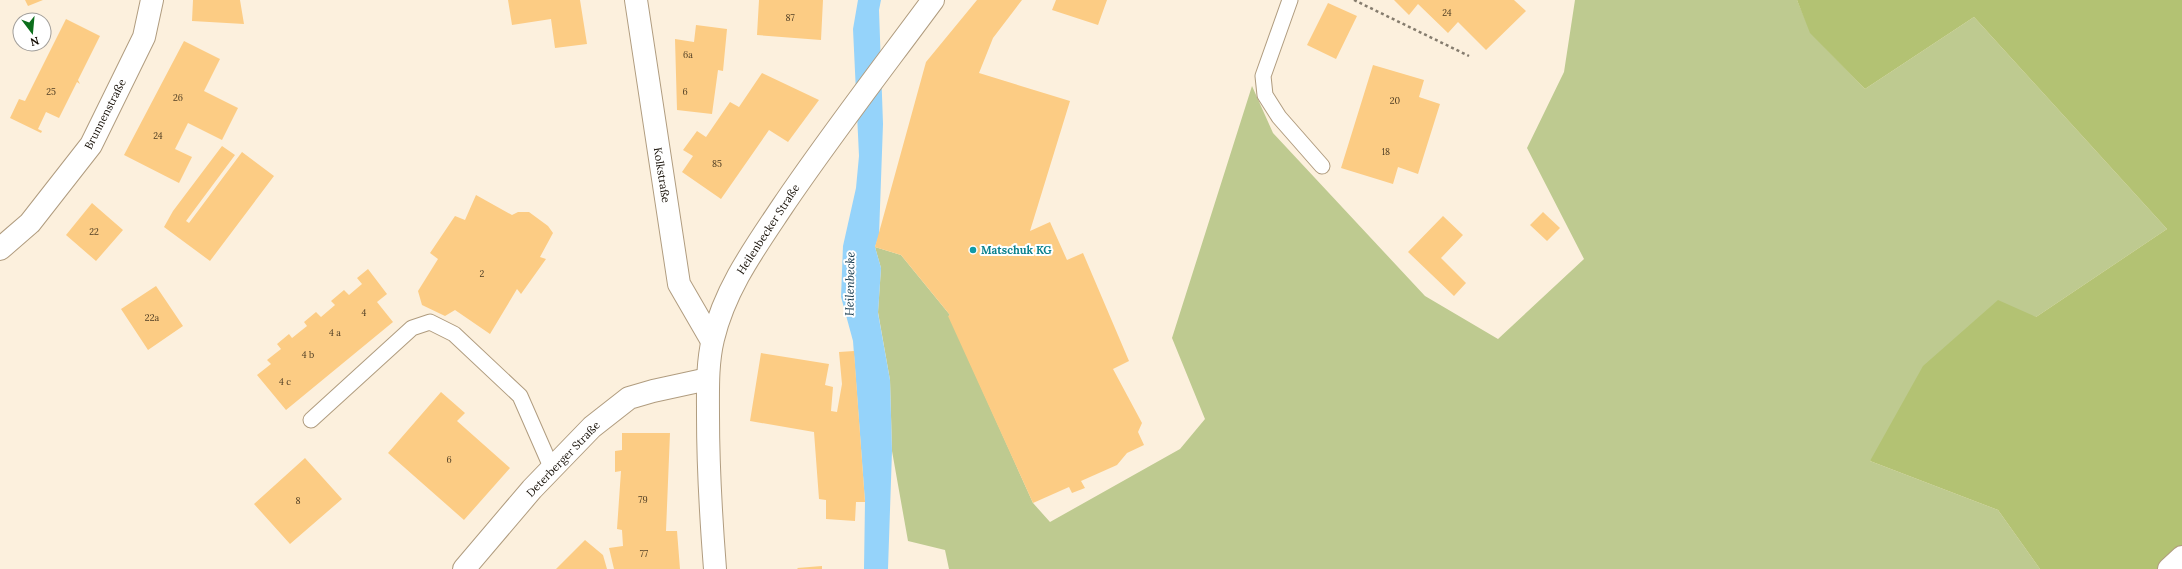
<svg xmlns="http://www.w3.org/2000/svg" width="2182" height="569" viewBox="0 0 2182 569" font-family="Lora,serif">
<rect width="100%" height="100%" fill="#fcf0dd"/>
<path fill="#beca90" d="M1575,0H1797L1811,33L1865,89L1974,17L2167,229L2036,317L1870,461L1998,510L2040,569H949L945,550L908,541L892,451L890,380L878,312L881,268L875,247L901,255L950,315L949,316L1033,503L1050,522L1180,449L1205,419L1172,338L1252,86L1273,133L1425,296L1498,339L1584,259L1527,148L1564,72Z"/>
<path fill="#b3c273" d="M1797,0H2182V569H2040L1998,510L1870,461L1923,366L1998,300L2036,317L2167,229L1974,17L1865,89L1810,33Z"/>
<path fill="#95d3fa" d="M858,0H881L879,10L883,124L879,235L875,247L881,268L878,313L890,380L892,451L888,569H864L865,502L853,341L841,297L843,246L856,188L859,156L853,29Z"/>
<path fill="#fccc84" d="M25,0H43L28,6Z
M193,0H240L244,24L192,21Z
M508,0H580L587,44L555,48L551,19L512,25Z
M759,0H823L821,40L757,35Z
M977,0H1022L993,38L979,73L1070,101L1030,231L1050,222L1067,260L1083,253L1129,361L1113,369L1142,423L1138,432L1144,445L1127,453L1117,465L1081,481L1085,488L1072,493L1069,487L1033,503L948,316L950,315L901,255L875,247L926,62Z
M1056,0H1107L1098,25L1052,10Z
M1394,0H1514L1526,11L1486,50L1458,22L1448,33L1418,4L1409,15Z
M1328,3L1357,16L1336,59L1307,45Z
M66,19L100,36L78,80L80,84L77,82L59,118L46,112L38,129L42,131L41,133L10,118L19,99L25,101Z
M696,25L727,29L723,71L718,70L712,114L677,110L675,39L694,42Z
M184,41L220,59L204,91L238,108L222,140L188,123L175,149L192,157L179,183L124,155Z
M1373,65L1424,80L1419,97L1440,104L1418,174L1398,167L1393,184L1341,168Z
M762,73L819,100L788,142L769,130L721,199L682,172L693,156L683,150L697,131L706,137L730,102L739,107Z
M222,146L235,155L186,221L189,223L242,152L274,176L210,261L164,227L173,211Z
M476,195L512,215L518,212H529L548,226L553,233L540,257L546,259L521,294L517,289L490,334L455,310L445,316L422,305L418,291L438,259L430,253L455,216L465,220Z
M92,203L123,230L96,261L66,235Z
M1543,212L1560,228L1547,241L1530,225Z
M1443,216L1463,235L1441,258L1466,283L1454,296L1408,252Z
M368,269L387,294L377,302L393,322L286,410L257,375L271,364L267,360L281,349L277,344L289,334L292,338L307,326L304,322L316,312L321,317L335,305L331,301L344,290L349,295L362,284L357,278Z
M156,286L183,326L148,350L121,309Z
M854,351L865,502H856L855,521L826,519V500L819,499L814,432L750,421L761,353L829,364L825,385L833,387L831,411L837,412L842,384L839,352Z
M441,392L465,413L457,421L510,468L464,520L388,453Z
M622,433H670L666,531H677L680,569H614L609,548L623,546L622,530L617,529L621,471L615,472V451L622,450Z
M305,458L342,499L290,544L254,504Z
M585,540L603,555L607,569H556Z
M822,566V569H798L797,568Z"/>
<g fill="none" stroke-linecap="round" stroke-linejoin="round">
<g stroke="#b09c7f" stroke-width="17">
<path id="service" d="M1290,0L1263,76L1265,95L1279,117L1322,166
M311,420L412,328L430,322L454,334L520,396L552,469"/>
</g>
<g stroke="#b09c7f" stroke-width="24">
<path id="minor" d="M636,0L679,284L712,341
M0,249L30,223L91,145L144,37L152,0
M464,569L532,489L592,427L629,398L653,391L708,379
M2169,569L2182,557"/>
</g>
<g stroke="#b09c7f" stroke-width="24">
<path id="secondary" d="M715,569C711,518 708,467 708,416C708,390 707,364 713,339C725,289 754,249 782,207C830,136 882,69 933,0"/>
</g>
<path stroke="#857c6e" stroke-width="2.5" stroke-dasharray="3 3" stroke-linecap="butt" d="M1354,0L1469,56"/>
<use href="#service" stroke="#fff" stroke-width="15"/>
<use href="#minor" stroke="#fff" stroke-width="22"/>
<use href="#secondary" stroke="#fff" stroke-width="22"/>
</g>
<circle fill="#0f9aa8" stroke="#fff" stroke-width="1.5" cx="973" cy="250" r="4"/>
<g text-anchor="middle" stroke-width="4" stroke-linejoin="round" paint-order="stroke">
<g font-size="9" fill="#4d3c23">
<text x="1447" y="16">24</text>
<text x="790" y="21">87</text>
<text x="688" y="58">6a</text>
<text x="51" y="95">25</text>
<text x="685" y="95">6</text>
<text x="178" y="101">26</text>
<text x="1395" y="104">20</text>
<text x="158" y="139">24</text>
<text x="1386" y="155">18</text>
<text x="717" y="167">85</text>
<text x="94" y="235">22</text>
<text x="482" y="277">2</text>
<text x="364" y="316">4</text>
<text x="152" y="321">22a</text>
<text x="335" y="336">4 a</text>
<text x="308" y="358">4 b</text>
<text x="285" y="385">4 c</text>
<text x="449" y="463">6</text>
<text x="643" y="503">79</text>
<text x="298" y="504">8</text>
<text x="644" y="557">77</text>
</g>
<g font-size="11" fill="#130c03" stroke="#fff">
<text transform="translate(105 114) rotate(-63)" y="4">Brunnenstraße</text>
<text transform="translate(662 175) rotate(81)" y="4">Kolkstraße</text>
<text transform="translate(768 229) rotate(-57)" y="4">Heilenbecker Straße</text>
<text transform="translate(563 459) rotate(-46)" y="4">Deterberger Straße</text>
</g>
<g font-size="11" font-weight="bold" fill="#0d838f" stroke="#fff" text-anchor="start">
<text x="981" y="254">Matschuk KG</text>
</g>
<g font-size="12" font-style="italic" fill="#13374b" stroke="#fff">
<text transform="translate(850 284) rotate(-89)" y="4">Heilenbecke</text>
</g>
</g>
<g transform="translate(32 32) rotate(164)"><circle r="19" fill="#ffffff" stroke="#a19e9a"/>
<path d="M0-3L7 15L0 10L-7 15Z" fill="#0c6e1b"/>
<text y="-6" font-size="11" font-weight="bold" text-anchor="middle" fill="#130c03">N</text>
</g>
</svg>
